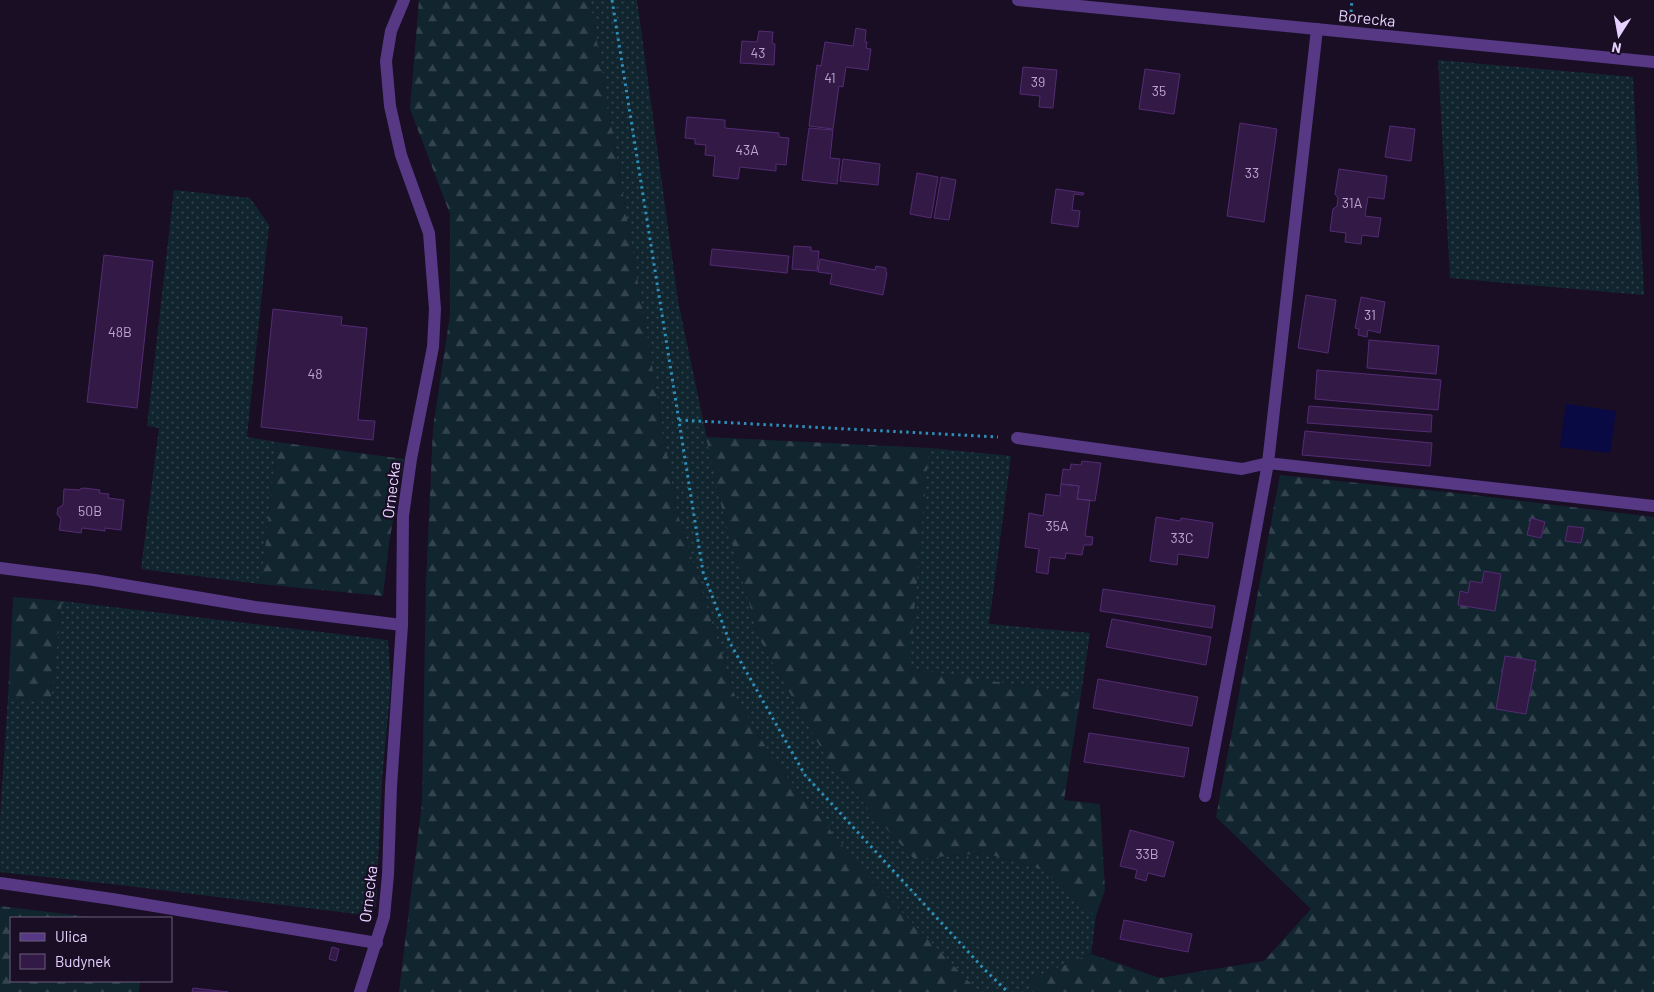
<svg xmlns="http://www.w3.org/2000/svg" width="1654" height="992" viewBox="0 0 1654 992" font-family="Barlow,sans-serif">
<defs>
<pattern id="grass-dots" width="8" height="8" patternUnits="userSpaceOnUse" patternTransform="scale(1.25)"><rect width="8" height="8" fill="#11252f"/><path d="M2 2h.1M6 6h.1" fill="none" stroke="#34444e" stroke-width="1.8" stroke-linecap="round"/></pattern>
<pattern id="forest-firs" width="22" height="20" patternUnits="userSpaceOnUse" patternTransform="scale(1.25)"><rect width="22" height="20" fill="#11252f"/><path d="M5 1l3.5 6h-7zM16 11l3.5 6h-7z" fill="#34444e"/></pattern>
</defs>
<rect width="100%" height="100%" fill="#1a0e25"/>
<path fill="url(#grass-dots)" d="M590,0H637L678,301L721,505L759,638L823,752L871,812L914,859L985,853L1043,870L1096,916L1091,954L1028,980L1041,992H979L869,878L775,762L735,696L677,512Z
M1438,60L1633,77L1644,295L1450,278Z
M174,190L250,198L269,225L247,437L277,442L261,584L141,569L159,428L147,426Z
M929,448L1011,456L989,624L1090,633L1081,694L908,669Z
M62,601L388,640L391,684L382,779L376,907L365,915L120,885L0,872V819L8,697L51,701Z"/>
<path fill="url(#forest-firs)" d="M419,0H590L677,512L735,696L775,762L869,878L979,992H399L422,803L426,584L433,428L450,315V214L410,109Z
M706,437L929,448L909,669L1081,694L1064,800L1100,804L1105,890L1096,916L1043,870L985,853L914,859L871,812L823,752L759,638L721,505Z
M277,442L404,459L389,543L383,596L261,584Z
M1280,475L1456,493L1654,517V992H1041L1028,980L1091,954L1160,978L1264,961L1311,909L1216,817Z
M13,597L62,601L51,702L8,697Z
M0,906L98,918H11V981H140L139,992H0Z"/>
<path fill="#090943" d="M1566,404L1616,411L1610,453L1560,447Z"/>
<path fill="#331a46" stroke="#532b73" d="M856,28L866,30L865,42H867L866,48L871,49L868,70L846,67L843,87L839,86L833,129L809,126L817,65L821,66L825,42L853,46Z
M759,31L773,32L772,43L775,44L774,65L740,63L742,41L757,42Z
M1023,67L1057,70L1053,108L1039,107L1040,96L1020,94Z
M1145,69L1180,74L1174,114L1139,109Z
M687,117L725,120V128L779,133V137L789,138L786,165L776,164V171L740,167L738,179L713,176L715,156L705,155L706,145L695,144V139L685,138Z
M1240,123L1277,129L1264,222L1227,216Z
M1390,126L1415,129L1411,161L1385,157Z
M809,128L833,130L830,158L840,159L837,184L802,180Z
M843,159L880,164L878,185L840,181Z
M1339,169L1387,176L1384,199L1368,197L1365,216L1381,218L1378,237L1362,235L1361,244L1345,242L1346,233L1330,231L1333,209L1337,206L1338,198L1335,194Z
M917,173L938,177L931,218L910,214Z
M941,177L956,180L949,220L934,218Z
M1056,189L1084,193L1083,195L1074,194L1072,210L1080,211L1078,227L1051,223Z
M794,246L811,247V251H819L817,271L792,269Z
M712,249L789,256L787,273L710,265Z
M104,255L153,261L137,408L87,402Z
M820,259L875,270L876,266L886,268V272L887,273L883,295L830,284L832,274L818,272Z
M1306,295L1336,300L1328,353L1298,348Z
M1361,297L1385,302L1380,333L1368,330L1367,337L1358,335L1359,329L1355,328Z
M273,309L342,317L341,325L367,328L358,420L375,421L373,440L261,427Z
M1369,340L1439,346L1436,374L1367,368Z
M1317,370L1441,380L1438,410L1315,399Z
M1309,406L1432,415L1431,432L1307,423Z
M1305,431L1432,443L1430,466L1302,455Z
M1082,461L1101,463L1095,501L1077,499L1079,486L1061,484L1063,469L1070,470L1071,464L1081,465Z
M1061,484L1079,486L1077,499L1090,500L1085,536L1093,537L1092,545H1084L1082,555L1066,553L1065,559L1050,557L1048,574L1036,572L1039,549L1025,547L1029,513L1043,516L1046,494L1060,496Z
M84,488L100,490L99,493L109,494L108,498L124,500L121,530L105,528V531L82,528L81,533L59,530L61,519L57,514L58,508L63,505L64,489L80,490V489Z
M1156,517L1180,521L1181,518L1213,523L1208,558L1178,554L1177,565L1150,561Z
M1531,518L1545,522L1541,538L1527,535Z
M1568,526L1584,528L1581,543L1565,541Z
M1484,571L1501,574L1495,611L1458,605L1460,591L1468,593L1470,581L1482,583Z
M1103,589L1215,606L1212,628L1100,611Z
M1112,619L1211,637L1206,665L1106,647Z
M1505,656L1536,661L1526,714L1496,709Z
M1098,679L1198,697L1192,726L1093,708Z
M1089,733L1189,748L1184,777L1084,762Z
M1130,830L1174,842L1164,877L1148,873L1146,881L1135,878L1137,870L1120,866Z
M1124,920L1192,934L1188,952L1120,939Z
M332,947L339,949L336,961L329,959Z
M193,988L228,992H192Z"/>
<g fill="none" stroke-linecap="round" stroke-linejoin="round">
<path stroke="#2c8fb9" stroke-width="3" stroke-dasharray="2.5 4" stroke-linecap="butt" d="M612,0L703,572L730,643L805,775L984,969L1008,992
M1351,12L1352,0
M679,420L998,437"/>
<path stroke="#563885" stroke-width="12" d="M1017,438L1242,469L1268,463L1654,506
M0,568L94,580L255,607L402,625
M1205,796L1247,578L1268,463L1317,29
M0,883L112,899L377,943"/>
<path stroke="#563885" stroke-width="12" d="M1018,0L1654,62
M360,992L384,917L388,875L391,787L402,625L403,516L411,459L433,347L435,309L429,233L401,155L390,106L386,61L391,31L404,0"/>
</g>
<g text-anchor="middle" stroke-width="4.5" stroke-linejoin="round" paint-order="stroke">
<g font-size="14" fill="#baa4d1">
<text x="758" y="58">43</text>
<text x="830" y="83">41</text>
<text x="1038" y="87">39</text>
<text x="1159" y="96">35</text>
<text x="747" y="155">43A</text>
<text x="1252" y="178">33</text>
<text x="1352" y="208">31A</text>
<text x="1370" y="320">31</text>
<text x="120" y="337">48B</text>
<text x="315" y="379">48</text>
<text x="90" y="516">50B</text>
<text x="1057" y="531">35A</text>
<text x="1182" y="543">33C</text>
<text x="1147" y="859">33B</text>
</g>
<g font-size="16" fill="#e7d2ff" stroke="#1a0e25">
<text transform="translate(1367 18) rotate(6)" y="6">Borecka</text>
<text transform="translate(391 490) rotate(-83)" y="6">Ornecka</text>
<text transform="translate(368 894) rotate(-83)" y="6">Ornecka</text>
</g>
</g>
<rect x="10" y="917" width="162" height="65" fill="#1a0e25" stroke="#6c5c7c"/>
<rect x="20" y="933" width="25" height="8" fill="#563885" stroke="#6c5c7c"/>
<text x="55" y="942" font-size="15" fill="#e7d2ff">Ulica</text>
<rect x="20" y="954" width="25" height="15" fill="#331a46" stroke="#6c5c7c"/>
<text x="55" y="967" font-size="15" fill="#e7d2ff">Budynek</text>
<g transform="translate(1619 35) rotate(191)" stroke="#1a0e25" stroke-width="4" paint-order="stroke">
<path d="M0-4L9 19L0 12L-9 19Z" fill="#e7d2ff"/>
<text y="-8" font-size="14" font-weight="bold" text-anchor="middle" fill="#e7d2ff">N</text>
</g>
</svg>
